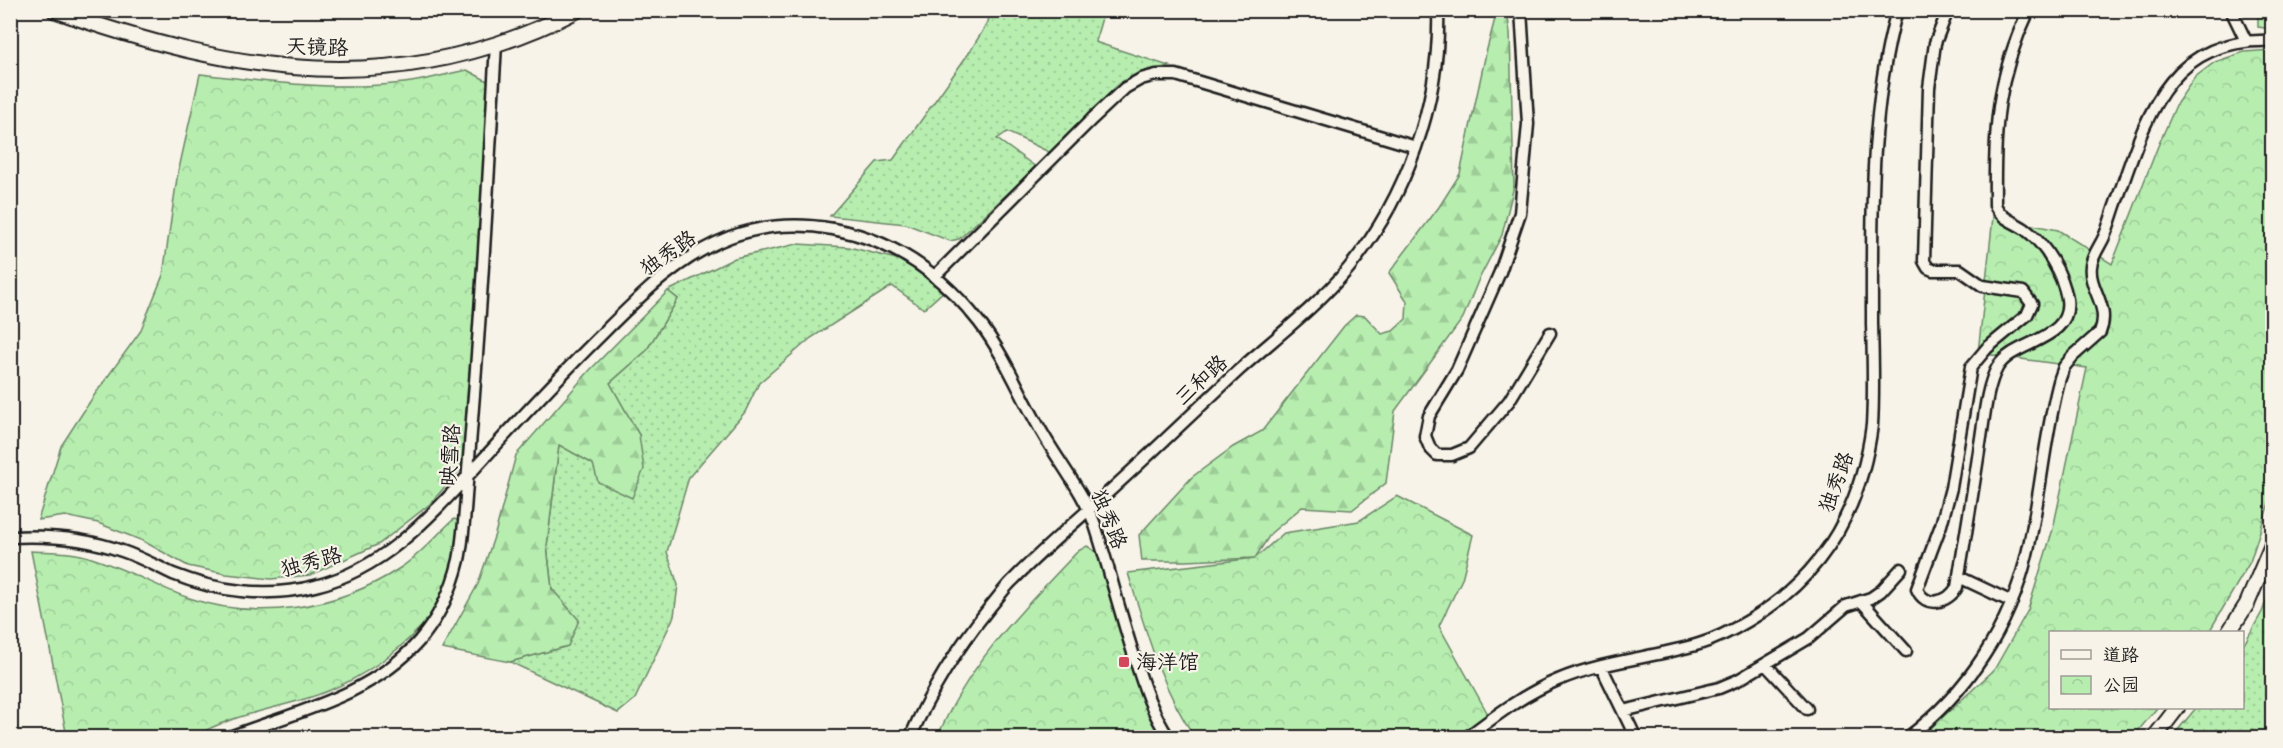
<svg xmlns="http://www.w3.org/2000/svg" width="2283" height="748" viewBox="0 0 2283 748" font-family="Mynerve,'LXGW WenKai TC',sans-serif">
<defs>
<pattern id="grass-dots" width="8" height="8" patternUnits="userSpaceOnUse" patternTransform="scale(1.5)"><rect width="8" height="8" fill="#b7eeb0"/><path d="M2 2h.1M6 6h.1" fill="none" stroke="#9dcc97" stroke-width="1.8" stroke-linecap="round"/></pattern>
<pattern id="forest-firs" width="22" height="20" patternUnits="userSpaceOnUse" patternTransform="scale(1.5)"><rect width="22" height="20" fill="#b7eeb0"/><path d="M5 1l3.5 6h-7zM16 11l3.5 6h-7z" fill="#9dcc97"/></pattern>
<pattern id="park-crowns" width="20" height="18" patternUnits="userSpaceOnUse" patternTransform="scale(1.5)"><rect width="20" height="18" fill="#b7eeb0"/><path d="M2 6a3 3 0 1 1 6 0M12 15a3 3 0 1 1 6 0" fill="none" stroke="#9dcc97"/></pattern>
</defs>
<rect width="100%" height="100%" fill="#f7f3e8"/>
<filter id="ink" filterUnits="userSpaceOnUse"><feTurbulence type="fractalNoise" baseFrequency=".0167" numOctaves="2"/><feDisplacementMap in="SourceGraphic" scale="12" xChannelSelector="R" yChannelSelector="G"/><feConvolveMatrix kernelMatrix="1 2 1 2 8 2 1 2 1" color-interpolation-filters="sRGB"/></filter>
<g filter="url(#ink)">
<path fill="url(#grass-dots)" stroke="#6a8566" stroke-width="1.5" d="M990,11H1104L1095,42L1169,66L1147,71L1133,78L1051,153L1007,132L997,139L1036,167L959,239L950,241L906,224L830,216L877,162L893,160L971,50L988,22Z
M797,244L849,247L900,260L946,289L924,309L892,286L811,338L759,383L745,412L689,477L667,552L678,585L674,616L635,699L618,713L510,662L567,646L552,589L547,546L559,444L593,464L639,435L610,383L646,351L678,299L668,291L735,258Z
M2272,586V737H2172L2196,708H2242L2243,646L2262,612Z"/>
<path fill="url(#forest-firs)" stroke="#6a8566" stroke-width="1.5" d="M1497,11H1507L1510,33L1514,186L1502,235L1478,281L1463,318L1395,411L1386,483L1352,510L1302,507L1271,533L1255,558L1186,561H1142L1139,535L1192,477L1233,447L1262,431L1344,326L1356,315L1365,316L1382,334L1393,331L1406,319L1407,301L1389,273L1439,207L1460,174L1486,53Z
M668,291L678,299L646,351L610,383L639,435L644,469L632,498L598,482L593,464L559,445L547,546L552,589L579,620L568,646L510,662L442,649L478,584L495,534L516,455L590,370Z"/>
<path fill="url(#park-crowns)" stroke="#6a8566" stroke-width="1.5" d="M2258,11H2272V29L2258,27Z
M2272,50V494L2250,562L2209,632H2050V708H2157L2133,737L1920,738L1994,670L2028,610L2053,529L2087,368L1978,353L1993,217L2058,230L2112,264L2158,146L2177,103L2195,77L2215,62L2244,52Z
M467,70L491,83L474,433L463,466L430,504L379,544L310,575L271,579L226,574L188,566L143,541L98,523L65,516L38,520L61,446L93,397L140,332L163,275L177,178L200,74C268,82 335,91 404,83C425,81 446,74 467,70Z
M1397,496L1473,535L1462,579L1439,626L1489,716L1458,737H1195C1161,689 1146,630 1128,573L1255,558L1284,533L1359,521Z
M454,519L460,521C459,534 461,549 458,562C443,625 367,681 308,698C269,710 228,716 192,738L67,737L31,551C47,552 65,551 81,555C117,564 151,584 186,597C256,622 338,609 400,568C421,554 435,536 454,519Z
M1087,546L1098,553L1136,672L1156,729L1162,737L937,738C970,661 1022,610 1078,551Z"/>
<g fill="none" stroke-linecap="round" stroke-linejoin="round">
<g stroke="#1c1c1c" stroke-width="15">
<path id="street" d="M1521,10L1528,124L1520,213L1500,272L1457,370L1429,416L1425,436L1430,448L1437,455H1452L1469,448L1509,401L1550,333
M1948,10L1935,43L1929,88L1924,261L1928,268L1933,270H1960L1983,286L2023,292L2032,304L2027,315L1987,348L1971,367L1951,488L1941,525L1917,589C1925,609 1948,603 1957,587C1965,539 1973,492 1980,444C1984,421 1986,388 1997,368C2012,340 2073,342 2067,299C2063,275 2046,245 2026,230C2015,222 2001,219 1995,205C1994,130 1996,79 2029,10
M2231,10L2246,41
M935,276L1092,119L1125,88L1141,79L1156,75H1176L1416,147
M10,537C48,535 86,538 122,551C140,557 156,566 173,574C218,592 268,598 315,586C384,569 429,518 475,468C515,424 555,381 597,339C636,300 677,257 730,237C763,225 799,223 833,229C894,240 942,275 979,322C1006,357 1021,397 1043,434C1060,464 1084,493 1095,525C1109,568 1120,613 1134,656C1143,685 1152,713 1169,738
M1959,577L2012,602
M1861,601L1906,651
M1766,665L1807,709
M1601,666L1636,738
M1623,711L1719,688L1738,680L1809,638L1846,606L1871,598L1881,591L1901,569
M227,738C294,712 370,697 419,641C439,618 452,589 459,560C464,535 465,509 467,483C469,458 471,432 473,407C483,286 489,165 496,44
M910,738C931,689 957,648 990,607C998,598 1005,587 1014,579C1045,547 1080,518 1113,488C1156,449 1197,409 1239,370C1276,337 1316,307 1348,269C1406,199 1441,101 1438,10
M1466,738C1495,716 1524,694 1558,680C1603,661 1652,658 1699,644C1716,639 1733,630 1748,621C1823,577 1861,510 1872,425C1874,392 1873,358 1872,324C1872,220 1869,112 1897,10
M1907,738C1968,692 2010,627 2027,554C2041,496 2044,435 2060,378L2064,367L2073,356L2100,332C2111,306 2088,289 2091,266C2092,256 2100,246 2104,237C2109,226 2112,214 2116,203C2146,120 2165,37 2272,41"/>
</g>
<g stroke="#1c1c1c" stroke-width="18">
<path id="secondary" d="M54,10C234,74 400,102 578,10
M2229,632L2247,604L2272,545
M2154,738L2177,708"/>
</g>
<use href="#street" stroke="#f7f3e8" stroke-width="10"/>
<use href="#secondary" stroke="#f7f3e8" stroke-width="14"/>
</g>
</g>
<rect fill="#d1495b" stroke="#f7f3e8" stroke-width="2" x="1118" y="656" width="12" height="12" rx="3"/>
<g text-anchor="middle" stroke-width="4.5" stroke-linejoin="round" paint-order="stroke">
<g font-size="21" fill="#1c1c1c" stroke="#f7f3e8">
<text transform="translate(317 47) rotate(2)" y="7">天镜路</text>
<text transform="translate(668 253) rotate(-35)" y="7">独秀路</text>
<text transform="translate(1201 380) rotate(-43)" y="7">三和路</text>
<text transform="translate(450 455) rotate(-86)" y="7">映雪路</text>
<text transform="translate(1836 482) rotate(-70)" y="7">独秀路</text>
<text transform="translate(1109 519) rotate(68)" y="7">独秀路</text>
<text transform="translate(311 562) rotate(-15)" y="7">独秀路</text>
</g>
<g font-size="21" fill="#1c1c1c" stroke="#f7f3e8" text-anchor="start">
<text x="1136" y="669">海洋馆</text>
</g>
</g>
<rect width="2283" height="748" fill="none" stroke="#f7f3e8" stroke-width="36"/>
<rect x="18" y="18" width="2247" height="712" fill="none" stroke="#1c1c1c" stroke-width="2" filter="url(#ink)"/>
<rect x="2049" y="631" width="195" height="78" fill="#f7f3e8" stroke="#9f9d96" stroke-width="1.5"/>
<rect x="2061" y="650" width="30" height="9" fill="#f7f3e8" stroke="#9f9d96" stroke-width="1.5"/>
<text x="2103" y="661" font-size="18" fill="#1c1c1c">道路</text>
<rect x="2061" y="676" width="30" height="18" fill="url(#park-crowns)" stroke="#9f9d96" stroke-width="1.5"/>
<text x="2103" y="691" font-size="18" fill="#1c1c1c">公园</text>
</svg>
